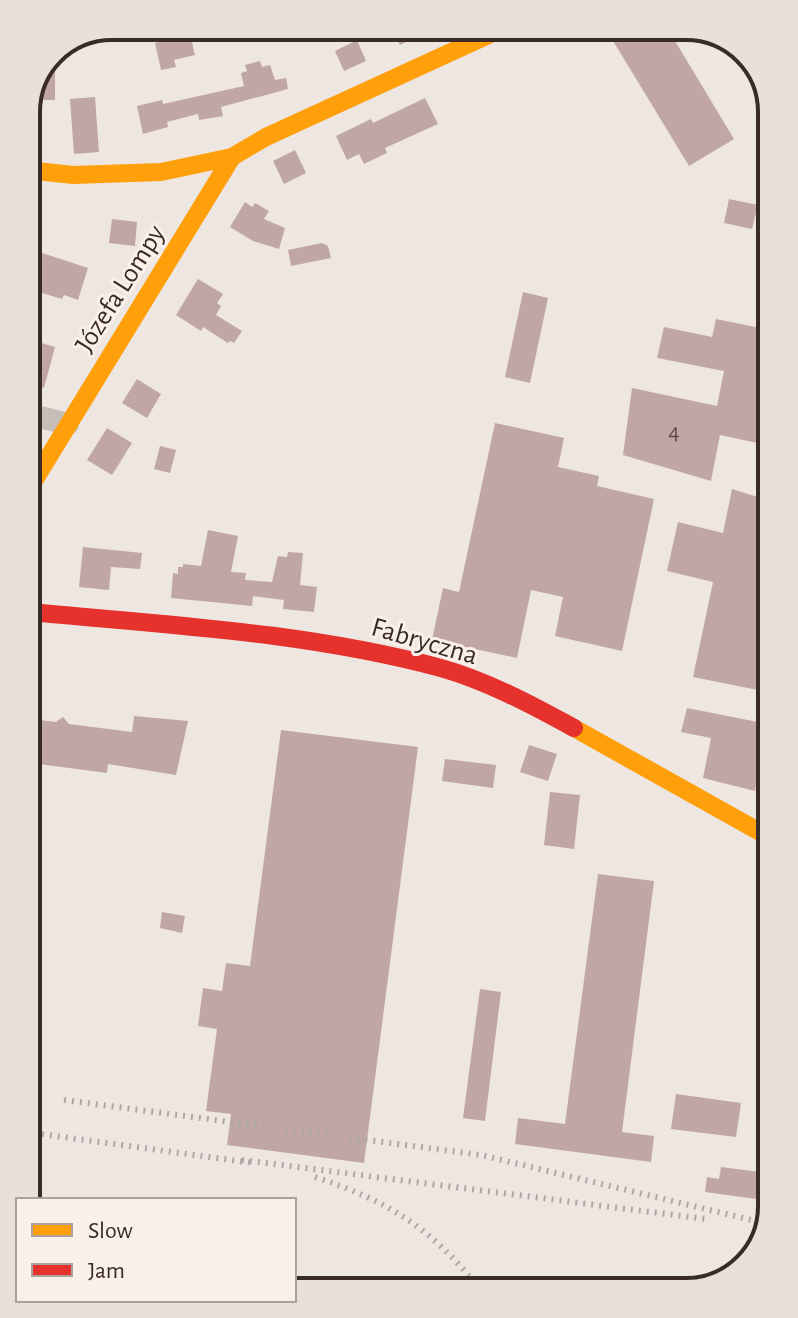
<svg xmlns="http://www.w3.org/2000/svg" width="798" height="1318" viewBox="0 0 798 1318" font-family="'Alegreya Sans',sans-serif">
<rect width="100%" height="100%" fill="#eee6e1"/>
<path fill="#c1a7a3" d="M391,26H439L400,45Z
M604,26H666L734,139L689,166Z
M190,34L195,55L174,60L176,67L161,70L155,43Z
M357,40L366,61L344,71L335,51Z
M260,61L262,67L270,65L275,80L286,78L288,89L221,107L223,116L199,120L198,114L167,122L168,127L143,134L137,106L162,100L163,104L244,86L241,73L247,71L245,65Z
M42,72H55V100H36V86Z
M95,97L99,152L74,154L70,99Z
M425,98L438,124L385,148L387,153L364,164L359,154L347,160L336,136L371,119L373,123Z
M295,150L306,173L284,184L273,161Z
M729,199L758,205L752,229L724,223Z
M245,202L252,207L255,203L269,211L264,219L285,228L279,249L253,241L230,227Z
M112,219L137,222L135,246L109,243Z
M322,243L328,246L331,258L291,266L288,250Z
M27,248L88,268L78,300L64,295L62,299L32,290L35,280L27,277Z
M198,279L223,294L217,303L221,306L216,315L242,331L234,343L230,341L228,343L203,327L201,331L176,315Z
M523,292L548,298L530,383L505,377Z
M716,319L765,329L766,445L720,435L711,481L623,455L632,388L717,406L724,371L657,358L664,327L712,337Z
M28,339L55,347L44,388L28,383Z
M137,379L161,394L147,418L122,403Z
M495,423L564,438L558,467L599,476L597,486L654,499L622,651L555,636L563,597L531,590L517,658L432,640L443,588L459,592Z
M107,428L132,443L112,475L87,460Z
M160,446L176,450L170,473L154,469Z
M732,489L767,500L768,692L693,677L713,582L667,571L678,522L723,533Z
M208,530L238,536L231,572L246,573L245,580L272,582L278,556L287,557L288,552L303,553L300,585L317,587L314,612L283,609L284,600L253,596L252,606L171,598L173,573L178,574V567H183V564L201,566Z
M83,547L142,553L140,569L111,567L109,590L79,587Z
M687,708L768,724L755,791L703,778L711,738L681,732Z
M134,716L188,721L176,775L108,764L107,773L31,763V719L56,722L63,717L69,724L132,732Z
M281,730L418,747L364,1163L227,1145L231,1114L206,1111L217,1029L198,1026L203,988L222,991L226,963L250,966Z
M529,745L557,754L548,781L520,772Z
M445,759L496,765L493,788L442,781Z
M550,792L580,795L574,849L544,845Z
M598,874L654,881L622,1132L654,1136L651,1162L515,1144L518,1118L565,1124Z
M162,912L185,916L182,933L160,928Z
M480,989L501,992L485,1121L463,1118Z
M676,1094L741,1103L736,1137L671,1129Z
M721,1167L760,1172L756,1199L705,1192L707,1177L719,1179Z"/>
<g fill="none" stroke-linecap="round" stroke-linejoin="round">
<path stroke="#c7beba" stroke-width="22" d="M28,414L68,424"/>
<path stroke="#ff9f0a" stroke-width="18" d="M27,170L73,175L161,172L232,157L266,137L508,26
M29,489L232,157
M574,728L769,837"/>
<path stroke="#e5322d" stroke-width="18" d="M30,612C167,625 307,632 441,668C487,681 532,705 574,728"/>
<path stroke="#aea8a5" stroke-width="6" stroke-dasharray="2 6" stroke-linecap="butt" d="M64,1100L481,1155L768,1224
M34,1133L253,1163
M242,1160L706,1219
M315,1177C388,1201 430,1227 478,1287"/>
</g>
<g text-anchor="middle" stroke-width="6" stroke-linejoin="round" paint-order="stroke">
<g font-size="24" fill="#5a4a47">
<text x="674" y="439">4</text>
</g>
<g font-size="28" fill="#382b28" stroke="#faf0e9">
<text transform="translate(119 288) rotate(-58)" y="10">Józefa Lompy</text>
<text transform="translate(425 640) rotate(16)" y="10">Fabryczna</text>
</g>
</g>
<path d="M0 0H798V1318H0ZM112 40H686A72 72 0 0 1 758 112V1206A72 72 0 0 1 686 1278H112A72 72 0 0 1 40 1206V112A72 72 0 0 1 112 40Z" fill="#eae0da" fill-rule="evenodd"/>
<path fill="none" stroke="#382b28" stroke-width="4" d="M112 40H686A72 72 0 0 1 758 112V1206A72 72 0 0 1 686 1278H112A72 72 0 0 1 40 1206V112A72 72 0 0 1 112 40Z"/>
<rect x="16" y="1198" width="280" height="104" fill="#faf0e9" stroke="#aca19c" stroke-width="2"/>
<rect x="32" y="1224" width="40" height="12" fill="#ff9f0a" stroke="#aca19c" stroke-width="2"/>
<text x="88" y="1238" font-size="24" fill="#382b28">Slow</text>
<rect x="32" y="1264" width="40" height="12" fill="#e5322d" stroke="#aca19c" stroke-width="2"/>
<text x="88" y="1278" font-size="24" fill="#382b28">Jam</text>
</svg>
